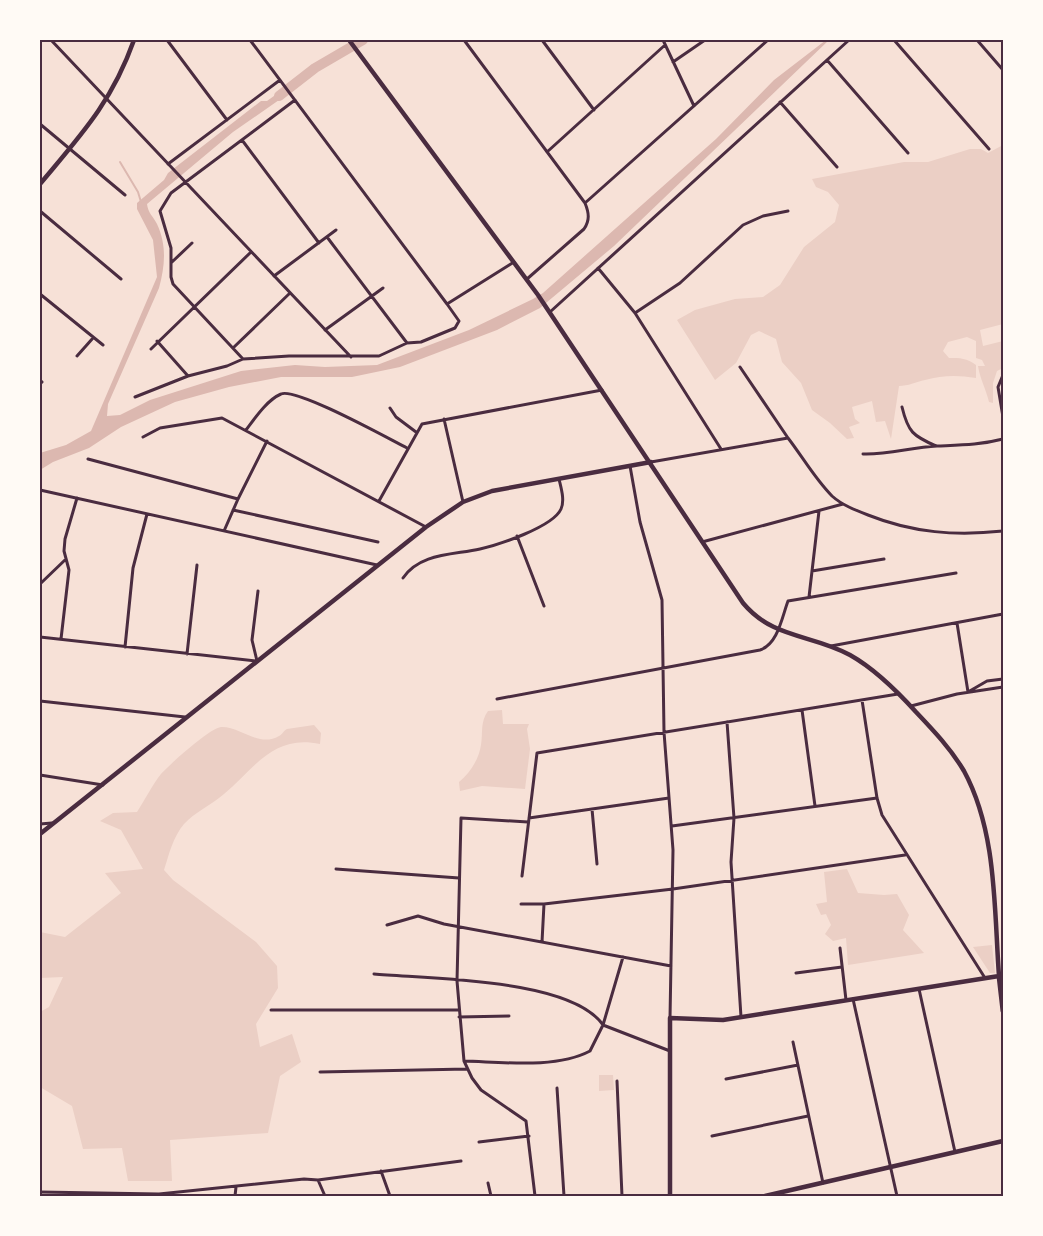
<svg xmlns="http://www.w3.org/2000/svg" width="1043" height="1236" viewBox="0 0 1043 1236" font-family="Arial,sans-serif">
<rect width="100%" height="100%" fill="#f7e1d7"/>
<path fill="#ebcfc5" d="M1003,145V324L980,330L983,346L1003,341V368L997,371L993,383V403L989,402C986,389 980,379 978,366H985L982,360L976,358V341L967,337L948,342L943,351L949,358C960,358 967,358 976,365V378C958,375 943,375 925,380C916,382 908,386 899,386L891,439L885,421L876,422L872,401L852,407L855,419L860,423L849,427L854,438L847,439L830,423L812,410L801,383L782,362L776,339L759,331L751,335L736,363L715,380L677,320L695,310L735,299L763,297L780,285L804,247L835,222L839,205L828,192L816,187L812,179L904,162H928L970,149H981L988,153Z
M502,710L503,724H529L527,729L530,749L525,789L482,786L460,791L459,782C470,773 479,759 481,745C483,732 480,722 488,711Z
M314,725L321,733L320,744C273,734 255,768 224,794C211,805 195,812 184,824C173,837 169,854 164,870L173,880L256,942L277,966L278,988L256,1024L260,1047L292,1034L301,1062L280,1076L268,1133L170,1140L172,1181H128L122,1148L83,1149L72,1106L40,1087V1012L49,1007L63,977L40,978V932L65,937L121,893L105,873L143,869L121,830L100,821L113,813L137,812C145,800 152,785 161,774C170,764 210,728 221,727C240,726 259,748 279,736C283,734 283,731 287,729Z
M847,869L858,893L884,895L897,894L909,915L903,930L924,953L848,965L846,938L833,941L825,934L831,925L826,914L821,915L816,904L827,902L824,872Z
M992,945L995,973H990L973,947Z
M599,1075H613L614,1090L599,1091Z"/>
<path fill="#dcb8b0" d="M826,40H829L614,246L540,308L497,330L400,367L352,377H281L229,387L175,402L121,427L89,448L53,462L40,470V453L66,445L91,431L157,277L153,240L137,209V203L164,180L168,173L261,101H267L285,88L289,93L233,132L147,204C148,213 153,216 157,224C167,246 165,265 159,288L108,404L107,416L120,415L150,400L241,371L295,365L325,367L377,365L469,330L533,299L543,293L716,139L774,80Z"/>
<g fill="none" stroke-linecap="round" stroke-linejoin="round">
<path stroke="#dcb8b0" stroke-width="2" d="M120,162L138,192L141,202"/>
<path stroke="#dcb8b0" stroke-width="10" d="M279,96L315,68L363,40"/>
<path stroke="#4a2c40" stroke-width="3" d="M51,40L351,357
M167,40L227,120
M250,40L447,304L514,262
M464,40L585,203C589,213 590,220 584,229L527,279
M542,40L594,110
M663,40L694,106
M894,40L989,149
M977,40L1003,70
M827,60L908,153
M673,62L705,40
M780,102L837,167
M40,124L125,195
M242,140L319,243
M547,152L665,45
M168,164L280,80
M585,203L768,40
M40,211L121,279
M327,237L407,343
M172,262L192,243
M598,268L635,313L721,449
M274,276L336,230
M40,294L103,345
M550,312L849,40
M635,313L680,283L743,225L763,216L788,211
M325,330L383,288
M157,341L188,376
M233,348L290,293
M151,349L251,252
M77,356L93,338
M243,359L173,284L171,277V248L160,211L171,193L295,100
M740,367L788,438
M1003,375L998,387L1003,417
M40,380L42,382L40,384
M135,397L188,376L227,366L243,359L289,356H379L407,343L421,342L455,328L459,321L447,304
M902,407C908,432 913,436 936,446
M390,408L396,417L416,432
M444,419L463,502
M246,430C255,418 267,400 281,394C296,387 389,439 407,448
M143,437L160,428L222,418L426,527
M863,454C888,455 912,447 937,446C960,445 980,445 1003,439
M88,459L238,499
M651,462L788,438C802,456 815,479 832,496C842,505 855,510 868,515C913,533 956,536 1003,531
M630,466L640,522L662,600L664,732L673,850L670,1018
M40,490L377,565
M379,501L422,424L602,390
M233,510L378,542
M224,531L238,499L267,441
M517,536L544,606
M702,542L843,504
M812,571L884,559
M403,578C420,553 453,555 480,549C498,545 553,527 561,509C565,500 561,488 559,479
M40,584L66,559
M809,597L819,511
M957,623L968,692L987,681L1003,679
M40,637L257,661L252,640L258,591
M61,639L69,570L64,551L65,539L77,498
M831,646L1003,614
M125,647L133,568L147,514
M187,654L197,565
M497,699L760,650C778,644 782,617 788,601L956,573
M862,700L877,798L882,815L985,978
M40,701L185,717
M911,706L957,694L1003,687
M802,710L815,806
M727,722L734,818L731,862L741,1017
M40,775L103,785
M592,809L597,864
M529,818L669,798
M528,822L461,818L457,981L464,1061L472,1078L481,1090L526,1121L535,1196
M40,824L52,823
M672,826L877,798
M336,869L459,878
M522,876L537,753L898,694
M521,904H544
M387,925L418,916L444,924L671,966
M542,942L544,904L673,889L905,855
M840,948L846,1000
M796,973L842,967
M374,974C428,979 571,978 603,1025L670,1051
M919,989L955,1152
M853,999L897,1196
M271,1010H459
M459,1017L509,1016
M793,1042L823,1183
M464,1061C502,1062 556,1069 590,1051L603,1025L623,957
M320,1072L467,1069
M726,1079L798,1065
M617,1081L622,1196
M557,1088L564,1196
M712,1136L808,1116
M479,1142L529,1136
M381,1171L390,1196
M318,1180L325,1196
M488,1183L491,1196
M40,1192L159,1194L304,1179L318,1180L461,1161
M235,1196L236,1187"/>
<path stroke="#4a2c40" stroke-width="4.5" d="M40,834L426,527L463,502L492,491L651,462"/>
<path stroke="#4a2c40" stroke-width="4.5" d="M349,40L538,295L743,603C773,639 811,634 850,655C875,669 897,691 916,712C934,731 951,749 964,771C997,832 994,908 999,976L723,1020L670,1018V1196
M40,184C81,135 112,102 134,40
M765,1196L1003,1141"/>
<path stroke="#4a2c40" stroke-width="5" d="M1003,975L999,976L1003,1011"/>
</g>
<rect width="1043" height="1236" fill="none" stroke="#fffaf5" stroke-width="82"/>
<rect x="41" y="41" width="961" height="1154" fill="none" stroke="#4a2c40" stroke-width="2"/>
</svg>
